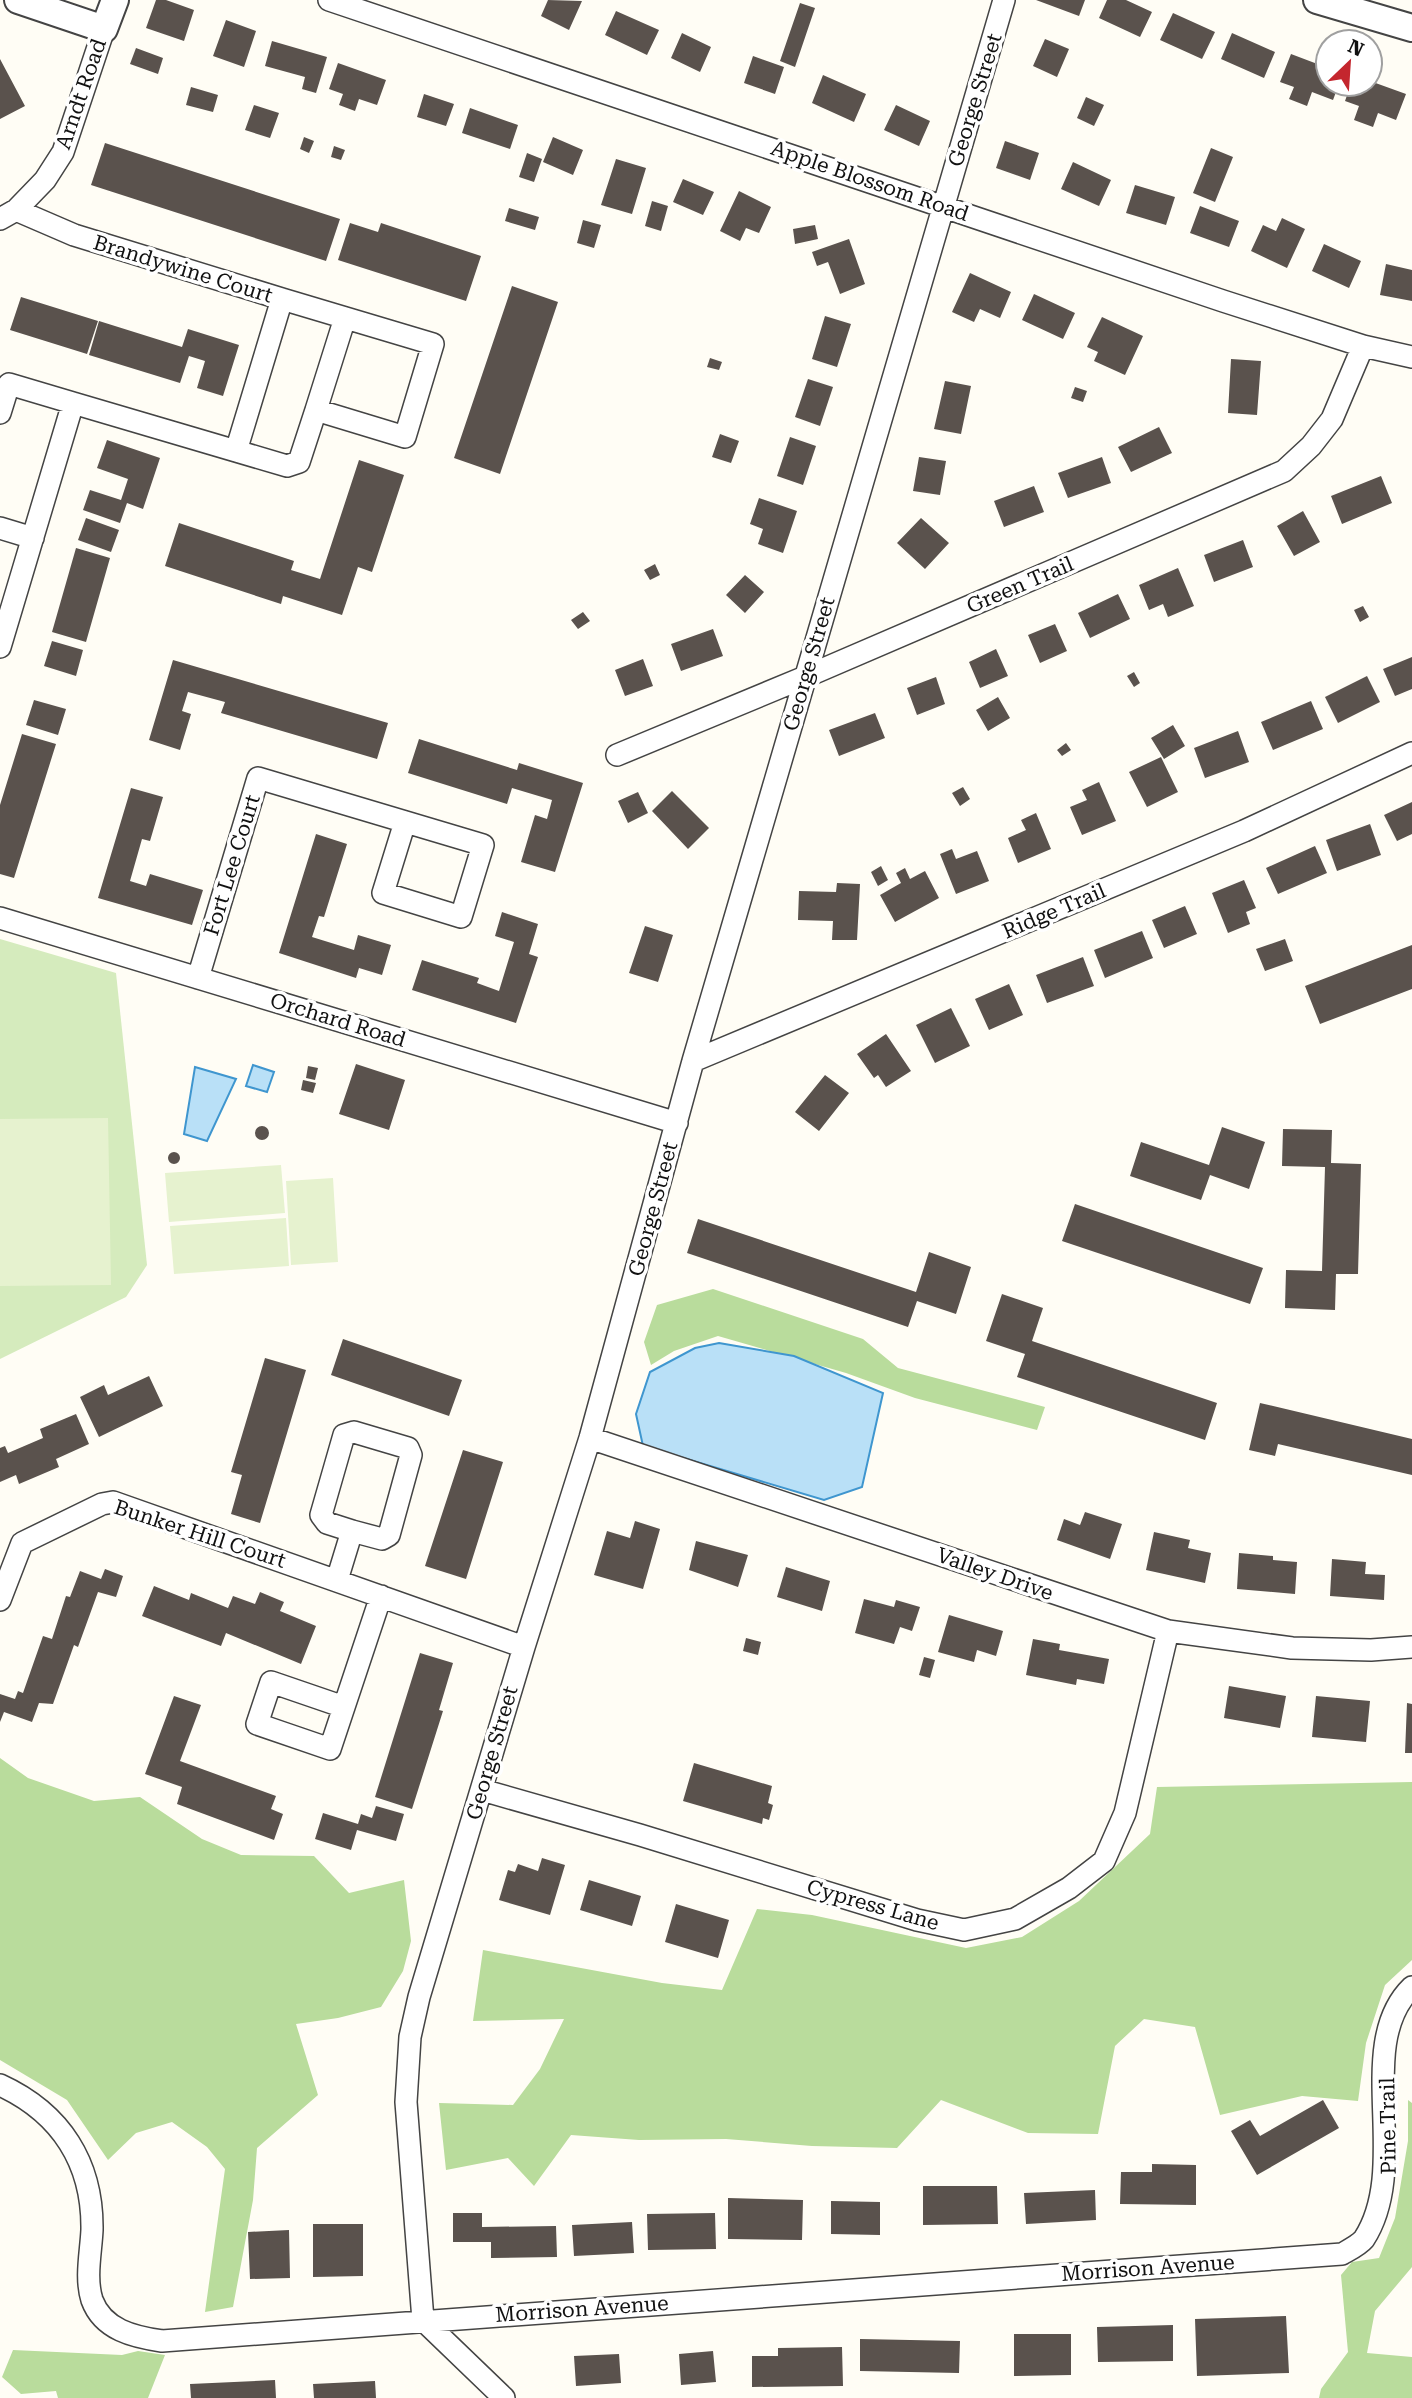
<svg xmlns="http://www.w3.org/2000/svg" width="1412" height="2398" viewBox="0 0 1412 2398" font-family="'Roboto Serif',serif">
<rect width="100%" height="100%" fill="#fffdf5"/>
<path fill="#d5ebbd" d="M0,939L116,973L147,1265L126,1297L0,1359Z"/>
<path fill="#b9dc9c" d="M713,1289L863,1339L898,1368L1045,1407L1037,1430L915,1398L846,1373L718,1336L674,1351L651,1365L644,1342L657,1305Z
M0,1758L28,1778L94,1801L140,1797L202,1839L241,1855L314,1856L349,1893L404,1880L411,1941L403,1971L381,2007L338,2018L296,2024L318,2095L257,2148L253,2200L233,2307L205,2312L225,2169L207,2147L172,2122L136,2133L108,2160L67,2100L0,2060Z
M1412,1782V1960L1385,1985L1366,2043L1358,2101L1302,2096L1220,2115L1195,2027L1144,2019L1115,2046L1098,2134L1028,2133L941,2100L897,2148L812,2146L726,2139L639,2140L571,2135L534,2186L508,2158L446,2170L439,2103L513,2105L540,2069L564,2019L473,2021L483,1950L662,1983L722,1990L757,1909L812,1915L966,1948L1022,1937L1079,1901L1150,1834L1157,1787Z
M1408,2100L1412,2103V2267L1375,2311L1367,2353L1412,2357V2398H1319L1321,2389L1348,2352L1341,2275L1352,2262L1379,2258L1395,2218L1408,2141Z
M13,2350L122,2355L138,2351L165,2355L148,2398H58L56,2391L21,2394L2,2377Z"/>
<path fill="#e6f2cf" d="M108,1118L111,1285L0,1286V1119Z
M281,1165L285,1213L169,1222L165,1173Z
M333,1178L338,1262L291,1265L286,1181Z
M286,1218L289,1266L174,1274L170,1226Z"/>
<path fill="#b9e0f7" stroke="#3f96cf" stroke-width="2" d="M253,1065L274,1072L267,1092L246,1086Z
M195,1067L236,1079L207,1141L184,1134Z
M719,1343L794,1356L883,1393L862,1487L824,1500L643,1446L636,1414L650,1372L695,1348Z"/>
<path fill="#5a524d" d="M156,0H166L194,10L184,41L146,28Z
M548,0L582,1L569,30L541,16Z
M1036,0H1085L1079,16Z
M1107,0H1126L1152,12L1140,37L1099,18Z
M800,3L815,8L795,67L780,61Z
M616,11L659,30L647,55L605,35Z
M1173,13L1215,32L1202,59L1160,40Z
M226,20L256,31L244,67L213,56Z
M682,33L711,47L700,72L671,58Z
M1232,33L1275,52L1264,78L1221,59Z
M1045,39L1069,49L1057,77L1033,66Z
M272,41L327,57L316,93L302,89L305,77L265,66Z
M136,48L163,58L158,74L130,64Z
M1291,54L1328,68V84H1339L1333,100L1312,92L1307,106L1289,99L1294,87L1280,82Z
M753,56L784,67L775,94L744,83Z
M0,59L25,106L0,119Z
M338,63L386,80L377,105L359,99L355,111L339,105L343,94L329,89Z
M823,75L866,94L854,122L812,103Z
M1370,81L1406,94L1396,120L1378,113L1373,127L1354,120L1359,106L1345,101L1351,84H1370Z
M191,87L218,95L213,112L186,105Z
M424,94L454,104L446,126L417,117Z
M1086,97L1104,105L1094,126L1077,118Z
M254,105L279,113L270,138L245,130Z
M896,105L930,121L919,146L884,130Z
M470,108L518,125L510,149L462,133Z
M304,137L314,141L309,153L300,149Z
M553,137L583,150L573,175L543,162Z
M1005,141L1039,153L1030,180L996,168Z
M105,143L340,219L326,261L91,185Z
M334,146L345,150L341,160L331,157Z
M1211,148L1233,157L1215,202L1193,193Z
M527,153L542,159L534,182L519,177Z
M616,159L646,168L632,214L601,205Z
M1073,162L1111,180L1099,206L1061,189Z
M683,179L714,192L703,215L673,202Z
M1135,185L1175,197L1166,225L1126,213Z
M739,191L771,207L759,233L746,228L740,241L720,231Z
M652,201L668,206L661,231L645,226Z
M1200,206L1239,221L1229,247L1190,233Z
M509,208L539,217L535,230L505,221Z
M1282,218L1305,229L1287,268L1251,251L1263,225L1276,231Z
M583,220L601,225L594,248L577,243Z
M350,223L378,232L381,223L481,256L466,301L338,260Z
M815,225L818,239L795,244L793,229Z
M849,239L865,284L840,294L828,262L817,266L812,252Z
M1324,244L1361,261L1349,288L1312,271Z
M1386,264L1412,270V301L1380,295Z
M970,273L1011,292L1000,318L980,309L974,322L952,312Z
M512,286L558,302L500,474L454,458Z
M1034,294L1075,313L1063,339L1022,320Z
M21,297L98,321L87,354L10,330Z
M825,316L851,324L837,367L812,359Z
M1102,317L1143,336L1125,375L1094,361L1098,352L1087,347Z
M99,321L182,347L188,329L239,345L223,396L197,388L205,361L189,356L180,383L89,355Z
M710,358L722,362L719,370L707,367Z
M1231,359L1261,361L1257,415L1228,413Z
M808,379L833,387L820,426L795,417Z
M945,381L971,386L961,434L934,429Z
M1075,387L1087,391L1083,402L1071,398Z
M1159,427L1172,453L1131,472L1118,447Z
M720,434L739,441L731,463L712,457Z
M790,437L816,446L803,485L777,476Z
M107,440L160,458L143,509L127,503L120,523L83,510L90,490L121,500L128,479L97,468Z
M919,457L946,461L940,495L913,491Z
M1102,457L1111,483L1068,498L1058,473Z
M359,460L404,475L372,572L358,567L342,615L283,596L281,604L165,566L179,523L294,561L291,570L320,579Z
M1381,476L1392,503L1342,524L1331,496Z
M1034,486L1044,512L1004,527L994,501Z
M759,498L797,511L783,553L758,544L763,529L750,524Z
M1303,511L1320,542L1294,556L1277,526Z
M86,518L119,530L111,552L78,540Z
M921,518L949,543L925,569L897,543Z
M1243,540L1253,567L1214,582L1204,555Z
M76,548L110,558L86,642L52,632Z
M655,564L660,575L650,580L644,570Z
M1178,568L1194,606L1168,617L1163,604L1149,610L1139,585Z
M745,575L764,592L745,613L726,595Z
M1118,594L1130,619L1090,638L1078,613Z
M1363,606L1369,617L1360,622L1354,610Z
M583,612L590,621L578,629L571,620Z
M1055,624L1067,651L1040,663L1028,635Z
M713,629L723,656L681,671L671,644Z
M52,641L83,650L76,676L44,666Z
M996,649L1008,676L980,688L969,662Z
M1412,657V689L1395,696L1383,669Z
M643,659L653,686L625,696L615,670Z
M173,660L388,723L377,759L221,713L225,702L188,692L182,711L191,714L180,750L149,740Z
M1134,672L1140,683L1134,687L1127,676Z
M1367,676L1380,702L1338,723L1325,697Z
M936,677L945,704L917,715L907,688Z
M998,697L1010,718L988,731L976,710Z
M34,700L66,709L58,735L26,725Z
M1311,701L1323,729L1273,750L1261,722Z
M875,713L885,738L839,756L829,730Z
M1173,725L1185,746L1164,759L1151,738Z
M1238,731L1249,762L1205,778L1194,748Z
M22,734L56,744L14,878L0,874V805Z
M419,739L517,770L519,763L583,783L555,872L521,862L535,815L547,819L552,800L512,788L507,804L408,773Z
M1066,743L1071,750L1062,756L1057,750Z
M1161,757L1178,792L1147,807L1129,772Z
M1099,782L1116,821L1082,835L1070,807L1087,800L1082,790Z
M963,787L970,799L960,806L952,793Z
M131,788L163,797L150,841L142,839L130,881L146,886L150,874L203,890L192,925L98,898Z
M672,791L709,828L688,849L652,811Z
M638,792L648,813L628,823L618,801Z
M1412,802V834L1397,841L1384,815Z
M1036,813L1051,849L1018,863L1008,838L1026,830L1021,820Z
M1370,824L1381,855L1337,871L1326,840Z
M316,834L347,844L324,917L319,916L312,937L354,950L358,935L391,945L382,975L359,968L356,978L279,953Z
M1315,846L1327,873L1278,894L1266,868Z
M952,849L956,859L977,851L989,881L956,894L940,854Z
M881,866L888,880L878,886L871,872Z
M905,868L910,879L925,871L939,898L895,922L880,895L901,883L896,873Z
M1244,880L1256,908L1246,912L1250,924L1228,933L1212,893Z
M837,883L860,884L857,940H832L833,921L798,920L799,891L836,892Z
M1185,906L1197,934L1164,948L1152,920Z
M502,912L538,924L529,954L538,957L516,1023L412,990L422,960L479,978L477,983L499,991L514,942L495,936Z
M645,926L673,935L658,982L629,973Z
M1142,931L1153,958L1105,978L1094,950Z
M1285,939L1293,961L1265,971L1256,949Z
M1412,945V989L1320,1024L1305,986Z
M1083,957L1094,986L1047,1003L1036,975Z
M1009,984L1023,1015L989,1030L975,999Z
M951,1008L970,1046L935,1063L916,1025Z
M886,1034L911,1071L886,1087L878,1075L874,1078L857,1054Z
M356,1064L405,1080L389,1130L339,1114Z
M308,1066L318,1068L315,1080L306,1078Z
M825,1075L849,1093L819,1131L795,1112Z
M303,1080L316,1083L313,1093L301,1090Z
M255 1133a7 7 0 1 1 14 0a7 7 0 1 1-14 0Z
M1222,1127L1265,1142L1249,1189L1210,1175L1201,1200L1130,1176L1141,1142L1209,1165Z
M1283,1129L1332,1130L1331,1163L1361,1164L1358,1274H1336L1335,1310L1285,1308L1286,1270L1322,1271L1325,1167L1282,1166Z
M168 1158a6 6 0 1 1 12 0a6 6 0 1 1-12 0Z
M1075,1204L1263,1268L1250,1304L1062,1241Z
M698,1219L916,1292L929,1252L971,1267L956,1314L917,1301L908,1327L687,1253Z
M1002,1294L1043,1308L1032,1341L1217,1403L1205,1440L1017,1377L1025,1354L986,1341Z
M343,1339L462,1380L449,1416L331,1375Z
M265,1358L306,1370L260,1523L231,1514L242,1475L231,1472Z
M149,1376L163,1406L99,1437L80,1397L104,1385L108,1395Z
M1260,1403L1412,1439V1475L1278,1444L1275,1456L1249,1450Z
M76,1414L89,1444L56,1459L59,1467L19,1484L16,1475L0,1482V1448L5,1446L8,1453L43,1438L40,1429Z
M463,1450L503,1462L466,1579L425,1566Z
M1085,1512L1122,1524L1110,1559L1057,1540L1064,1519L1080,1525Z
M635,1521L660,1529L643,1589L594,1575L607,1531L630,1538Z
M1154,1532L1190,1540L1188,1548L1211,1553L1205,1583L1146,1570Z
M696,1541L748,1555L738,1587L689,1570Z
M1239,1553L1273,1556V1560L1297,1562L1295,1594L1237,1589Z
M1332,1559L1366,1562L1365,1574L1385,1575L1384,1600L1330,1596Z
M786,1567L830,1581L822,1611L777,1597Z
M105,1569L123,1576L116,1597L98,1592L78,1647L74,1645L53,1704L39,1703L32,1722L4,1712L0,1722V1694L15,1699L18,1691L23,1693L43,1636L52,1639L66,1596L70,1597L80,1571L101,1579Z
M154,1586L189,1600L191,1593L228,1608L233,1596L255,1604L260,1592L284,1602L280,1611L316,1626L301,1664L226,1633L221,1646L142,1616Z
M864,1599L894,1607L896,1600L920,1607L912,1631L900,1627L894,1644L855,1633Z
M949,1615L1003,1631L996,1656L977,1650L974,1662L938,1652Z
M746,1638L761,1642L758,1655L743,1651Z
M1033,1639L1060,1644L1059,1650L1109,1659L1104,1684L1077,1679L1076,1685L1026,1675Z
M420,1653L453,1663L439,1710L443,1711L412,1809L375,1797Z
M924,1657L935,1660L930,1678L919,1675Z
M1229,1686L1286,1696L1280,1728L1224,1718Z
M174,1696L201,1705L180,1761L276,1796L271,1809L283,1814L274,1840L177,1804L182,1787L145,1774Z
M1316,1696L1370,1701L1366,1742L1312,1737Z
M1407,1703L1412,1704V1753H1405Z
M694,1763L772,1786L768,1803L773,1805L769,1820L763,1818L762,1824L683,1801Z
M376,1806L404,1814L396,1841L357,1830L351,1850L315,1839L323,1813L358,1824L361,1814L372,1818Z
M542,1858L565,1865L550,1915L499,1900L508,1870L515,1872L518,1864L538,1871Z
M589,1880L641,1896L632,1926L580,1910Z
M676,1904L729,1920L718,1958L665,1942Z
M1323,2100L1339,2128L1257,2175L1231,2131L1250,2120L1260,2136Z
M1152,2164L1196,2165V2205L1120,2204L1121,2172H1152Z
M923,2186H997L998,2224L923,2225Z
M1095,2190L1096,2220L1026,2224L1024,2193Z
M728,2198L803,2200L802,2240L728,2239Z
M831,2201L880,2202V2235L831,2234Z
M453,2213H482V2227L556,2226L557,2257L491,2258V2242H453Z
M715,2213L716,2249L648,2250L647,2214Z
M632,2222L634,2253L574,2256L572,2225Z
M313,2224H363V2276L313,2277Z
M289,2230L290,2278L250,2279L248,2232Z
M1286,2316L1289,2373L1197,2376L1195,2319Z
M1173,2325V2361L1098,2362L1097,2327Z
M1014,2334H1071V2375L1014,2376Z
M860,2339L960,2341L959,2373L860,2371Z
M842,2347L843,2386L752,2387V2356H778V2348Z
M713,2351L716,2382L681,2385L679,2354Z
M619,2354L621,2383L576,2386L574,2356Z
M275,2380L276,2398H191L190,2384Z
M375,2381L376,2398H314L313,2384Z"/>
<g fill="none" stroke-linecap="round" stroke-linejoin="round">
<g stroke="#444" stroke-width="24">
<path id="minor" d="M329,0L1223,301L1363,346L1412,357
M16,210L74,235L282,299L236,451
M0,219L16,210L45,180L63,152L104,29
M316,410L345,318
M0,413L9,384L73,403
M0,528L33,538
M0,647L73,403L287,466L299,462L316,410L405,437L433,344L282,299
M617,755L805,677L1284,471L1311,446L1332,419L1363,346
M0,918L677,1123
M198,978L258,778L483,845L461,917L383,893L405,822
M693,1061L1244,831L1412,753
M590,1438L1168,1631L1292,1648L1371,1650L1412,1647
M337,1580L352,1531L327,1523L321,1515L344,1435L354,1432L408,1448L411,1455L389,1535L382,1539L352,1531
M0,1600L22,1543L102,1504L113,1502L524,1647
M344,1707L271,1682L257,1724L330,1749L381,1596
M482,1790L640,1835L917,1920L964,1930L1015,1919L1069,1888L1104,1861L1125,1813L1168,1631
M0,2085C61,2113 93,2163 92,2230C91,2252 85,2278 92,2300C103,2330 134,2337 162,2341L1342,2254C1349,2250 1359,2245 1364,2239C1412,2165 1352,2045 1412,1987
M504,2398L423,2320L406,2102L410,2037L419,1997L524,1647L590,1438L693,1061L1004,0"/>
</g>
<g stroke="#444" stroke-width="30">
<path id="tertiary" d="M18,0L104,29L115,0
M1317,0L1412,28"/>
</g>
<use href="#minor" stroke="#fff" stroke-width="21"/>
<use href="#tertiary" stroke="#fff" stroke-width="26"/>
</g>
<g text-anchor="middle" stroke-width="7" stroke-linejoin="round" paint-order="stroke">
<g font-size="21" fill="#111" stroke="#fff">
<text transform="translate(81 94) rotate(-71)" y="7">Arndt Road</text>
<text transform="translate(975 100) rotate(-73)" y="7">George Street</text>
<text transform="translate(870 181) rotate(19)" y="7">Apple Blossom Road</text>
<text transform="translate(183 269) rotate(17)" y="7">Brandywine Court</text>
<text transform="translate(1020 585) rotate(-23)" y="7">Green Trail</text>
<text transform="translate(809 664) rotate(-74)" y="7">George Street</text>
<text transform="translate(232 865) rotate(-73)" y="7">Fort Lee Court</text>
<text transform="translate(1054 911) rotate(-23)" y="7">Ridge Trail</text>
<text transform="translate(338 1020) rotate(17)" y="7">Orchard Road</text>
<text transform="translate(653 1209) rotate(-75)" y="7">George Street</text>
<text transform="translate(200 1534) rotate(18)" y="7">Bunker Hill Court</text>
<text transform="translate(995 1574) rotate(19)" y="7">Valley Drive</text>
<text transform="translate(492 1753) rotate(-74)" y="7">George Street</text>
<text transform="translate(873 1905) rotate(16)" y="7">Cypress Lane</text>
<text transform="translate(1388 2126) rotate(-91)" y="7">Pine Trail</text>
<text transform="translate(1148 2268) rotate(-4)" y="7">Morrison Avenue</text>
<text transform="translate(582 2309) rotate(-4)" y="7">Morrison Avenue</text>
</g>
</g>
<g transform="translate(1349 63) rotate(25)"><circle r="33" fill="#ffffff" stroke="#a0a0a0" stroke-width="2"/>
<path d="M0-5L12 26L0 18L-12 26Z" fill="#c4262e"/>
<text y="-10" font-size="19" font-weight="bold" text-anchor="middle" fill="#111111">N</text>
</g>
</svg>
